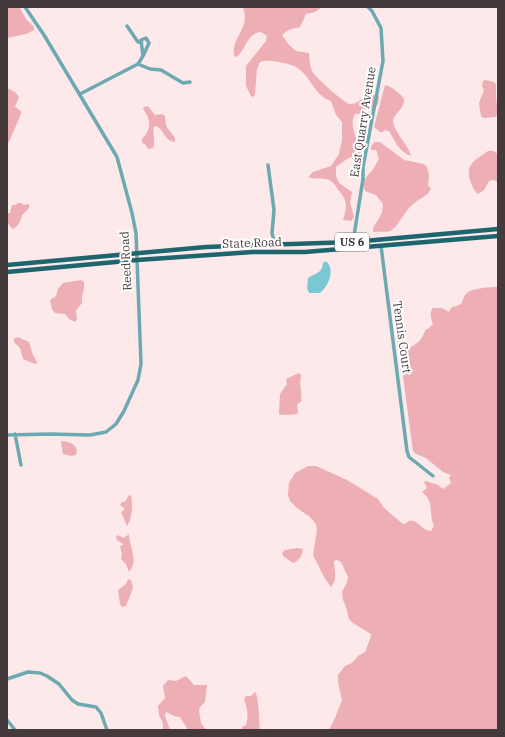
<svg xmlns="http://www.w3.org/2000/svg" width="505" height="737" viewBox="0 0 505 737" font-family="'IBM Plex Serif',serif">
<rect width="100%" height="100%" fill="#fde8ea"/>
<path fill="#eeaeb5" d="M7,7H19L26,19L34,27V30L26,34L7,38Z
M243,7H322L315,12L306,14L300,27C293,29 288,29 282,35L289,45L296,51L309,53C309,58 310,66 312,71C315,77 345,104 350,104C358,104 361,99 367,95L379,96L378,104L373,110L366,108L363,113L355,114C348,125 358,142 363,152L347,159L336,167V176L339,183L352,192L350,202L354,217L351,221L343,220C347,207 348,201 339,191C336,187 334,182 329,180C323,177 314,180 308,177L313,172L331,166L339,154L342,140V122L336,115L331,101C315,96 312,79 299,69C294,65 285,63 279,62C272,61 266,60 260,62L257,69L255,93L254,97L251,96L246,86V66L266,41L267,36L261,32C246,33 246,51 236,57L234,56C231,37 251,29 243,7Z
M485,80L494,82L496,84V98L498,112L496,117L483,118L481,116L479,103L484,90L482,86L483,81Z
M385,85C391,86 401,94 404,99C405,109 392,115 393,122C396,135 408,144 411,156C399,152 395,141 389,131L384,130L383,132H380L374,127Z
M7,88L15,92L19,97L15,107L21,111V114L9,142L7,144Z
M148,106L155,115L162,114L165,116L166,126L175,138V142C164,141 164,129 156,126L154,127C152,135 156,141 153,148L148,149L145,144L142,143V139C152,129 151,119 143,109L144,107Z
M375,142H380L404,160L424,164L427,167L429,176L428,186L431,188C429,196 418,199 412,205C404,212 400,223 392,230C388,233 379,231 373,232V228L382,213L383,204L376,195L365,191C361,179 368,176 374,168C376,165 377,161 379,159L376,150H371V146Z
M488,151H493L498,154V182L493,180L489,181L484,190L478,194C473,190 472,185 470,180C465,163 476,160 488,151Z
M18,203H21L24,205L29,204V208L22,215C21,220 18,228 12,229L7,222V213H10L12,205H15Z
M81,280L84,282V289L82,296V303L76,310L77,319L75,322L69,319L65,314L55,313L52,309L50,300L56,296L58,289L63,283Z
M498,287V730H329L335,718L342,700L338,682V675L345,666L352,663L358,656L365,652L370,639L371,634L353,623L349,619L346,607L343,600L342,592L347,582L348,577L341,562L337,560L334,561C334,569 338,579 331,587L324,577L313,555L317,531L316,524L310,517L297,508L290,501L288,495L289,483L295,473L308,466H316L347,480L378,499L384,508L403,524H405C414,513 421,531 431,531L434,526C428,513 435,502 422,492L427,488L424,482L426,481L438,485L443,489L451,483L449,478L451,475L443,472L426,458L416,454L413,451L399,346L401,345L406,348C414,348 424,338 425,330L429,328L433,324C431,319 429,312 433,308H442L449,312L452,307C467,305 460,299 467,293C472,288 491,287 498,287Z
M18,337L29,342L33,355L37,362L36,364C34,364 26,360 23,359L20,348L14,342V339Z
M299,373L301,375C300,382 300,384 301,390C302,394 300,396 302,400L297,405L298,413C293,416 286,414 281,415L279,414L280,394L287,384L286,379Z
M62,441C71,442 79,445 76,455L72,456L63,454L61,442Z
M129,495L131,496C133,504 132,519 127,526L121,512L124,510L125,509L120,505L122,502H125Z
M129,534C129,546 139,561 129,572L126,564L121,559L122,554L120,546L123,545V544L117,540L116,537L117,535L124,538Z
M297,548L303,549C302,556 299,561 293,563L283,556L282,553L285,550Z
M128,579L131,580L133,588L126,606L122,607L120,604L118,590L126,584Z
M186,676L194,685H207L205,702L200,707L199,710L201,723L206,730H188L180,717L174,716L166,712L165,716L170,730H163V723L159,715L158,706L165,698L163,686L168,680L176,681Z
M255,692C259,696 259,723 260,730H242V727L246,725C249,716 247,708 244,699L246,696H251Z"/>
<path fill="#7ac9d2" d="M326,261C336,270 328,287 320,293H309L307,288L308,278C315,273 322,274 323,263Z"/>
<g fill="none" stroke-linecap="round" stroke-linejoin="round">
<path stroke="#6da9b0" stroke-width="3.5" d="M127,26L138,42H140
M138,64L150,69L161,70L183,83L190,82
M80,94L138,64L143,56L141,40L146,38L149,43L143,56
M268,165L274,210L272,233L275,245
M353,242L363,179V167L383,61L381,28L372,11L368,7
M381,246L407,451L409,457L433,476
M15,434L21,465
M7,435L49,434L90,435L106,432L116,424L124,411L138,380L141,364L136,233L132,213L117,157L44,35L25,7
M7,679L28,672L40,673L47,676L59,684L72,700L78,704L96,707L101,713L107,730
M7,720L15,730"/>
<path stroke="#1d666e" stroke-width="4.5" d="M7,265L206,247L353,242L498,229
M7,272L137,260L253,252H305L498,236"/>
</g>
<g text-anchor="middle" stroke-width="4" stroke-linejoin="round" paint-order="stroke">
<rect fill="#fff" stroke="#7c7576" stroke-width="1" x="335" y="233" width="34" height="18" rx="3"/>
<g font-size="11" font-weight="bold" fill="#443a3b">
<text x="352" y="246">US 6</text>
</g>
<g font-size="12" fill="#443a3b" stroke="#fff">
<text transform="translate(363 122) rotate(-81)" y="4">East Quarry Avenue</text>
<text transform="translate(252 243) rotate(-2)" y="4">State Road</text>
<text transform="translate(126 261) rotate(-93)" y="4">Reed Road</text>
<text transform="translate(402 337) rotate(82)" y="4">Tennis Court</text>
</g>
</g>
<rect width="505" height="737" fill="none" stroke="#443a3b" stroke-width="16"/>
</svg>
